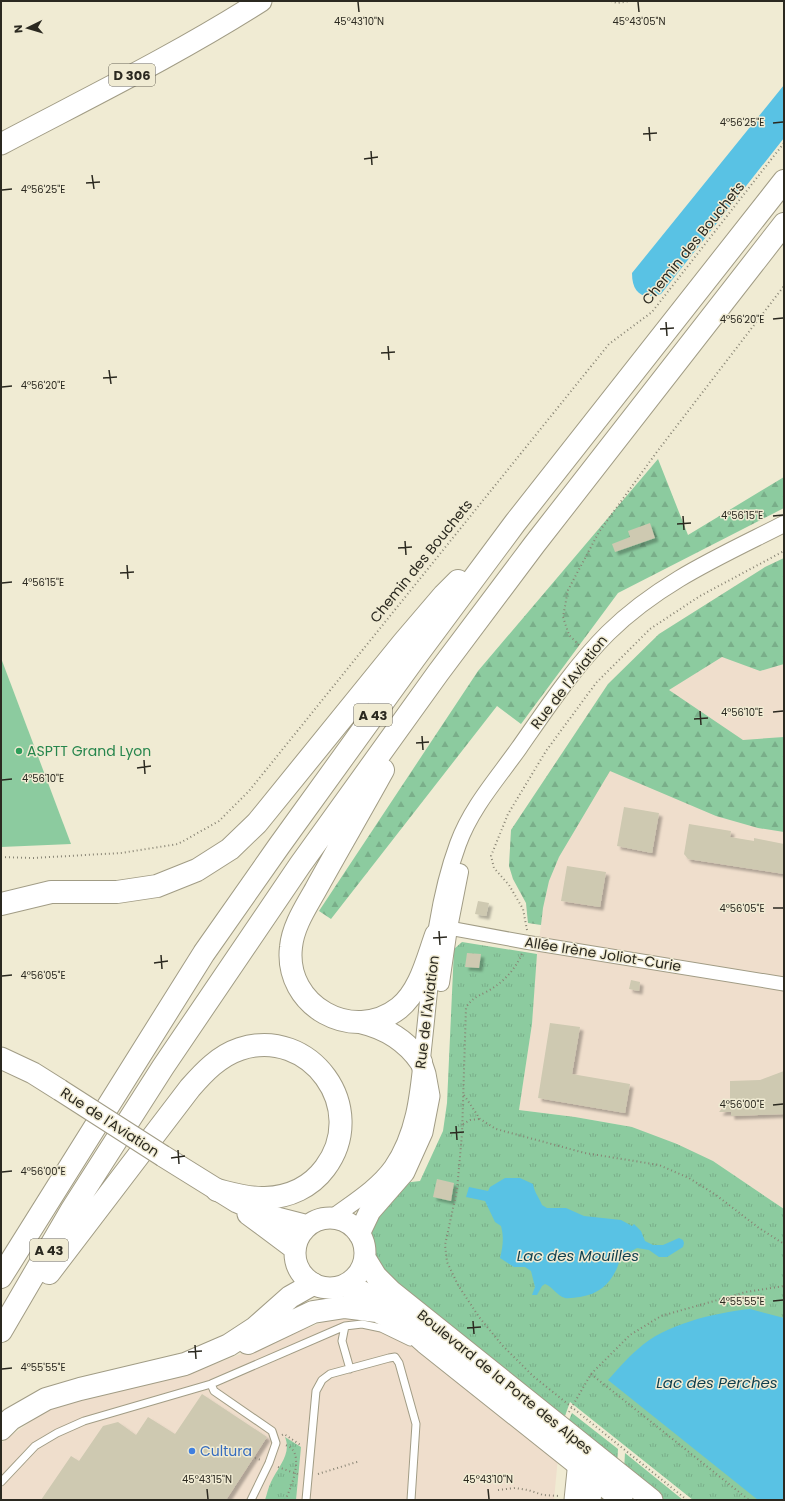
<svg xmlns="http://www.w3.org/2000/svg" width="785" height="1501" viewBox="0 0 785 1501" font-family="Poppins,sans-serif">
<defs>
<pattern id="grass-tufts" width="24" height="20" patternUnits="userSpaceOnUse"><rect width="24" height="20" fill="#8ccb9f"/><path d="M3 7l-1-3M5 7V3M7 7l1-3M15 17l-1-3M17 17v-4M19 17l1-3" fill="none" stroke="#79ae89"/></pattern>
<pattern id="forest-firs" width="22" height="20" patternUnits="userSpaceOnUse"><rect width="22" height="20" fill="#8ccb9f"/><path d="M5 1l3.5 6h-7zM16 11l3.5 6h-7z" fill="#79ae89"/></pattern>
<filter id="shadow"><feDropShadow dx="3.5" dy="3.5" stdDeviation="1" flood-color="#0004"/></filter>
</defs>
<rect width="100%" height="100%" fill="#f0ebd3"/>
<path fill="#efdecc" d="M784,558V1209L713,1161L632,1127L575,1117L519,1110L532,1024L536,962L541,925L528,923L526,903L513,879L509,866L511,830L608,684L659,634L765,567Z
M344,1314L385,1321L558,1457L554,1500H1V1443L59,1401L202,1369Z"/>
<path fill="url(#grass-tufts)" d="M462,942L537,954L532,1024L519,1110L575,1117L632,1127L677,1144L713,1161L784,1209V1500H693L570,1402L565,1416L509,1377L436,1318L375,1262L370,1236L377,1213L403,1183L420,1181L443,1131L447,1103L454,949Z
M572,1413L618,1449L617,1466L569,1420Z
M285,1437L301,1447L296,1500H265C267,1494 268,1488 271,1482C278,1467 292,1454 285,1437Z
M625,1453L683,1500H661L624,1470Z"/>
<path fill="url(#forest-firs)" d="M658,459L688,535L784,477V508L618,593L521,724L497,706L331,919L319,911L478,671Z
M784,558V664L760,671L722,657L669,690L743,740L784,737V832L758,828L716,816L610,771L559,857L549,881L543,908L541,925L528,923L526,903L513,879L509,866L511,830L608,684L659,634L765,567Z"/>
<path fill="#8ccb9f" d="M1,658L71,844L1,847Z"/>
<path fill="#59c2e4" d="M784,85V138L661,294C642,300 632,293 632,273Z
M505,1178H520L533,1184C535,1194 539,1197 542,1205L547,1208H566L584,1216L621,1220L632,1226L634,1224L641,1231L645,1241L653,1245H663L679,1238L683,1240L684,1243L683,1247L667,1257H659L649,1250L637,1248L630,1252L628,1250C621,1255 620,1260 617,1268C610,1284 599,1294 580,1297C576,1297 569,1299 565,1298C556,1295 553,1287 545,1284L542,1286L537,1295H532L535,1287L531,1271L525,1267H514L500,1258C503,1246 504,1237 501,1226L495,1222L485,1201L466,1197L469,1187L488,1191L490,1187Z
M750,1309L784,1318V1500H758L608,1380C617,1370 627,1358 638,1349C665,1324 714,1313 750,1309Z"/>
<path fill="#cec9b1" filter="url(#shadow)" d="M650,523L655,538L615,552L612,544L630,537L628,531Z
M624,807L659,813L652,853L617,846Z
M689,824L731,831L730,837L754,841V838L784,844V874L688,859L684,854Z
M567,866L606,872L600,907L561,901Z
M478,901L489,903L486,916L475,914Z
M467,953L481,954L479,968L465,967Z
M631,980L640,982L639,991L629,989Z
M550,1023L580,1027L572,1074L630,1084L625,1113L538,1098Z
M784,1071V1114L731,1116V1112H719L730,1099V1081L760,1080Z
M437,1179L454,1183L451,1201L433,1197Z
M202,1394L267,1437L226,1500H41L71,1456L79,1461L103,1426L118,1422L136,1435L148,1417L175,1434Z"/>
<g fill="none" stroke-linecap="round" stroke-linejoin="round">
<g stroke="#a19c85" stroke-width="9">
<path id="service" d="M345,1326L342,1341L350,1369
M211,1384L214,1391L272,1431L276,1443L269,1463L251,1500
M1,1482L35,1446L57,1433L84,1421L211,1384L345,1326L362,1324L381,1328L410,1342
M306,1500L316,1391L322,1380L330,1374L389,1358L395,1357L399,1363L416,1424L411,1500"/>
</g>
<g stroke="#a19c85" stroke-width="15">
<path id="minor" d="M444,921L449,928L525,942L784,984"/>
</g>
<g stroke="#a19c85" stroke-width="18">
<path id="tertiary" d="M441,983L449,928L460,872
M332,1218C352,1203 377,1188 392,1167C418,1129 419,1084 424,1040C431,975 435,906 458,844C471,808 497,779 519,748C547,708 574,667 608,633C660,582 721,556 784,524"/>
</g>
<g stroke="#a19c85" stroke-width="21">
<path id="secondary" d="M574,1500L579,1451
M591,1500L596,1464"/>
</g>
<g stroke="#a19c85" stroke-width="23">
<path id="primary" d="M1,144C88,98 178,54 261,1
M1,1058L33,1073L60,1090
M163,1156L237,1202L269,1216L308,1226
M248,1214L295,1249
M295 1253a35 35 0 1 1 70 0a35 35 0 1 1-70 0Z
M359,1234L370,1211L404,1172L422,1132L429,1096L425,1074L421,1062
M365,1258L376,1276L391,1291L652,1500
M344,1286L361,1291L381,1304L425,1343L622,1500"/>
</g>
<g stroke="#a19c85" stroke-width="24">
<path id="motorway" d="M383,770C361,810 338,849 316,889C306,907 293,926 291,947C284,1006 353,1044 399,1008C420,991 427,960 436,935
M1,904L51,892H117L157,886L197,870L230,849L257,823L403,643L444,595L458,581
M360,1022C386,1028 406,1040 421,1062
M49,1273L190,1088C204,1072 219,1056 240,1049C310,1026 370,1108 325,1168C311,1187 289,1197 265,1198C249,1199 233,1194 217,1190
M1,1277L204,953L279,846L414,659L515,523L784,181
M1,1331L71,1211L163,1067L300,865L438,673L534,545L784,224
M248,1343L313,1312L345,1307L377,1311L391,1318L415,1334
M1,1429L11,1419L46,1399L80,1389L185,1364L229,1345L255,1328L290,1297L313,1284"/>
</g>
<path stroke="#888474" stroke-width="2" stroke-dasharray="1 3" stroke-linecap="butt" d="M611,1L617,3L631,1
M579,645L569,635L563,617L568,590L599,532L656,453L784,286
M1,857L33,858L121,853L178,844L219,821L249,791L609,344L652,312L784,143
M527,930L523,909L509,885L494,868L491,856L508,814L546,751L596,683L650,629L700,596L784,551
M522,954C514,971 503,983 486,992C476,997 473,998 466,1007L462,1134L457,1190L445,1245L447,1262L458,1285L479,1317L502,1345L533,1376L687,1500
M464,1095L480,1119L496,1129L585,1153L659,1165L689,1178L716,1195L759,1228L784,1244
M463,1124L470,1120L480,1119
M591,1374L749,1500
M569,1412L591,1374L630,1335L661,1316L746,1292L784,1286
M282,1435L284,1434L302,1446
M255,1458L261,1460
M278,1467L300,1475
M318,1474L360,1461
M498,1490L515,1488L528,1490L543,1495L559,1496
M285,1500C292,1487 306,1450 285,1445"/>
<use href="#service" stroke="#fff" stroke-width="7"/>
<use href="#minor" stroke="#fff" stroke-width="13"/>
<use href="#tertiary" stroke="#fff" stroke-width="16"/>
<use href="#secondary" stroke="#fff" stroke-width="19"/>
<use href="#primary" stroke="#fff" stroke-width="21"/>
<use href="#motorway" stroke="#fff" stroke-width="22"/>
<g stroke="#a19c85" stroke-width="23" stroke-linecap="butt">
<path id="primary-bridge" d="M60,1090L163,1156"/>
</g>
<use href="#primary-bridge" stroke="#fff" stroke-width="21"/>
</g>
<path fill="none" stroke="#2b2920" stroke-width="1.5" d="M358,2L359,12M638,2L639,12M773,123L783,122M649,127L650,141M643,134L657,133M371,151L372,165M364,159L378,157M92,175L94,189M86,183L100,182M2,190L12,189M773,319L783,318M666,322L667,336M660,329L674,328M388,346L389,360M381,353L395,352M109,370L111,384M103,378L117,377M2,387L12,386M683,516L684,530M773,516L783,515M677,524L691,523M405,541L406,555M398,548L412,547M127,565L128,579M120,573L134,572M2,583L12,582M700,711L701,725M773,712L783,711M694,719L708,718M422,736L423,750M416,743L429,742M144,760L145,774M137,768L151,766M2,780L12,779M773,908H783M439,931L440,945M433,938L447,937M161,955L162,969M154,963L168,961M2,976L12,975M773,1105L783,1104M456,1126L457,1140M450,1133L464,1132M178,1150L179,1164M171,1158L185,1156M2,1172L12,1171M773,1301L783,1300M473,1321L474,1334M467,1328L481,1327M195,1345L196,1359M188,1352L202,1351M2,1369L12,1368M207,1489L208,1499M488,1489L489,1499"/>
<circle fill="#2e9e5b" stroke="#f0ebd3" stroke-width="1.5" cx="19" cy="751" r="4"/>
<circle fill="#3f7fe0" stroke="#f0ebd3" stroke-width="1.5" cx="192" cy="1451" r="4"/>
<g text-anchor="middle" stroke-width="3" stroke-linejoin="round" paint-order="stroke">
<g fill="#f0ebd3" stroke="#666356" stroke-width="1">
<rect x="109" y="64" width="46" height="22" rx="3"/>
<rect x="354" y="704" width="38" height="22" rx="3"/>
<rect x="30" y="1239" width="38" height="22" rx="3"/>
</g>
<g font-size="13" font-weight="bold" fill="#2b2920">
<text x="132" y="80">D 306</text>
<text x="373" y="720">A 43</text>
<text x="49" y="1255">A 43</text>
</g>
<g font-size="14" fill="#2b2920" stroke="#f0ebd3">
<text transform="translate(693 243) rotate(-51)" y="5">Chemin des Bouchets</text>
<text transform="translate(421 561) rotate(-51)" y="5">Chemin des Bouchets</text>
<text transform="translate(569 682) rotate(-52)" y="5">Rue de l'Aviation</text>
<text transform="translate(603 954) rotate(9)" y="5">Allée Irène Joliot-Curie</text>
<text transform="translate(427 1012) rotate(-83)" y="5">Rue de l'Aviation</text>
<text transform="translate(110 1122) rotate(33)" y="5">Rue de l'Aviation</text>
<text transform="translate(505 1382) rotate(39)" y="5">Boulevard de la Porte des Alpes</text>
</g>
<g font-size="14" fill="#27864d" stroke="#f0ebd3" text-anchor="start">
<text x="27" y="756">ASPTT Grand Lyon</text>
</g>
<g font-size="14" fill="#366cbe" stroke="#f0ebd3" text-anchor="start">
<text x="200" y="1456">Cultura</text>
</g>
<g font-size="15" font-style="italic" fill="#0e3e4d" stroke="#f0ebd3">
<text x="578" y="1261">Lac des Mouilles</text>
<text x="717" y="1388">Lac des Perches</text>
</g>
</g>
<g font-size="10" text-anchor="middle" fill="#2b2920" stroke="#f0ebd3" stroke-width="3" stroke-linejoin="round" paint-order="stroke">
<text x="359" y="25">45°43'10"N</text>
<text x="639" y="25">45°43'05"N</text>
<text x="742" y="126">4°56'25"E</text>
<text x="43" y="193">4°56'25"E</text>
<text x="742" y="323">4°56'20"E</text>
<text x="43" y="389">4°56'20"E</text>
<text x="742" y="519">4°56'15"E</text>
<text x="43" y="586">4°56'15"E</text>
<text x="742" y="716">4°56'10"E</text>
<text x="43" y="782">4°56'10"E</text>
<text x="742" y="912">4°56'05"E</text>
<text x="43" y="979">4°56'05"E</text>
<text x="742" y="1108">4°56'00"E</text>
<text x="43" y="1175">4°56'00"E</text>
<text x="742" y="1305">4°55'55"E</text>
<text x="43" y="1371">4°55'55"E</text>
<text x="207" y="1483">45°43'15"N</text>
<text x="488" y="1483">45°43'10"N</text>
</g>
<rect width="785" height="1501" fill="none" stroke="#2b2920" stroke-width="4"/>
<g transform="translate(28 28) rotate(265)" stroke="#f0ebd3" stroke-width="3" paint-order="stroke">
<path d="M0-3L7 15L0 10L-7 15Z" fill="#2b2920"/>
<text y="-6" font-size="11" font-weight="bold" text-anchor="middle" fill="#2b2920">N</text>
</g>
</svg>
